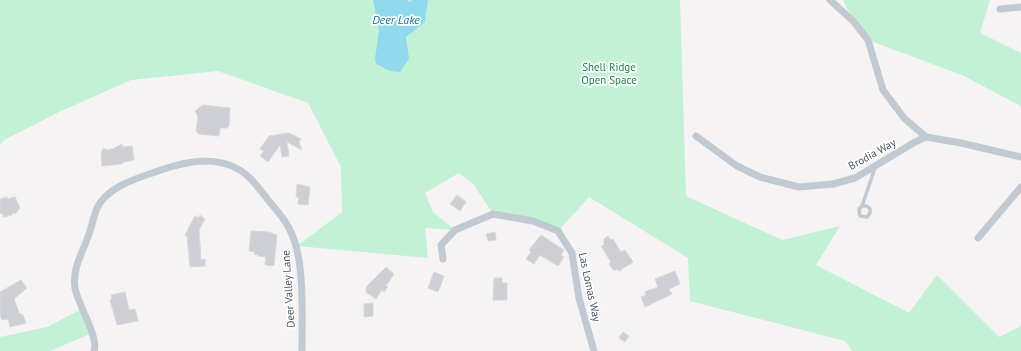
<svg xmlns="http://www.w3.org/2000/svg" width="1021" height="351" viewBox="0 0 1021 351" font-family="'PT Sans',sans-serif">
<rect width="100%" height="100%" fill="#f5f3f3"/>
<path fill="#c3f1d5" d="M0,0H680L686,196L782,240L840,226L816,265L909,313L937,275L999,337L1021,326V351H852L845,341L690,301L688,258L589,197L558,231L493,214L474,185L459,173L425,193L433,212L455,230L425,228L428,258L297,246L342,212L341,167L308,103L218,71L131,80L59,112L4,140L0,145Z
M843,0H990L980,33L1021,53V106L962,75L868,40L854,22Z
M82,309L92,333L50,351H0V337L47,327Z"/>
<path fill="#90daee" d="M373,0H407L410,2L412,0H428L425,22L406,37L409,59L400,72L390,71L376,64L375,59L379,30Z"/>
<path fill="#cdcfd5" stroke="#d7d9de" d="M203,105L230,108L229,126L227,128H220L219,136L199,134L196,131L198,116L195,111Z
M289,133L301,139L299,142L302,150L287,142L289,156L282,157L280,145L268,162L260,156L264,151L260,149L269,136Z
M122,144V147L132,146L134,160L124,162L122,164L102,166L101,153L103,148L107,150L113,149Z
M297,184L310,187L308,205L298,204L299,197H296Z
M457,195L466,202L460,211L450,204Z
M7,197V199L15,197L20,208L16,213H12V215L3,217V213L0,214V199Z
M200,215L205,219L199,230L201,260L205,259V266L190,267L187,236L185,235L195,216L198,218Z
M251,231L269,232L277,235L274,266L265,265L266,257L258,256V255L254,254L255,252L249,251Z
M495,232L496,240L488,241L486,234Z
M541,235L564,250L561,255L564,257L558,266L540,255L534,264L526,259L531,252L529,250Z
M608,236L611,240L613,239L621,252L625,250L633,262L619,271L617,269L614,271L609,264L611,262L601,246L604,245V239Z
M386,267L394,274L386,286L388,287L384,292L382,290L376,299L366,292V287Z
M675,271L680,284L669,289L672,294L645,307L641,297L646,295L645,292L658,287L655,279Z
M434,272L444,276L438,292L428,288Z
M494,278H502V283H507V300H493Z
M21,280L27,288L14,299L19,313L23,315L26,323L10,327L8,319L2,320L0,315V292Z
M125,292L129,310L135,309L138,321L117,325L110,300L112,299L111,295Z
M373,303V316L364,317V304Z
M623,332L629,336L625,342L619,338Z"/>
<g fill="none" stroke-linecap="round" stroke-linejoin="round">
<path stroke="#c1cad2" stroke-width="3.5" d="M862,206H867L870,209V213L867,217L860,216L859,209L862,206L875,168"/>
<path stroke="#c1cad2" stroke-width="7" d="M830,0L854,22L868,40L883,90L904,118L926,137
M1000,9L1021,7
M696,136L737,166L760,177L799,187L833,184L855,178L915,142L926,137L961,143L1021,157
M978,238L1021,187
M443,259L441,245L455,230L493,214L533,221L558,231L572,253L579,298L594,351
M94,351C99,337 78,305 75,288C72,268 83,252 89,234C92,225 94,216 97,208C108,186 138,178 158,171C189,160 225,153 251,179C257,186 263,193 268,200C281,215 291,227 296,246C304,275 302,320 302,351"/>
</g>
<g text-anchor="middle" stroke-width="3.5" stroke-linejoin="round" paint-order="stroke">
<g font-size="11" fill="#17864f" stroke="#fff">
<text x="609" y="71">Shell Ridge<tspan x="609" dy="13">Open Space</tspan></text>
</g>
<g font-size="11" fill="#4a5661" stroke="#fff">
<text transform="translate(872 154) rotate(-29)" y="4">Brodia Way</text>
<text transform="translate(590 287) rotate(78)" y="4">Las Lomas Way</text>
<text transform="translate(288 289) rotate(-94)" y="4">Deer Valley Lane</text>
</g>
<g font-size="12" font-style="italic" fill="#0c7c9b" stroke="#fff">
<text x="396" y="24">Deer Lake</text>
</g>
</g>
</svg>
